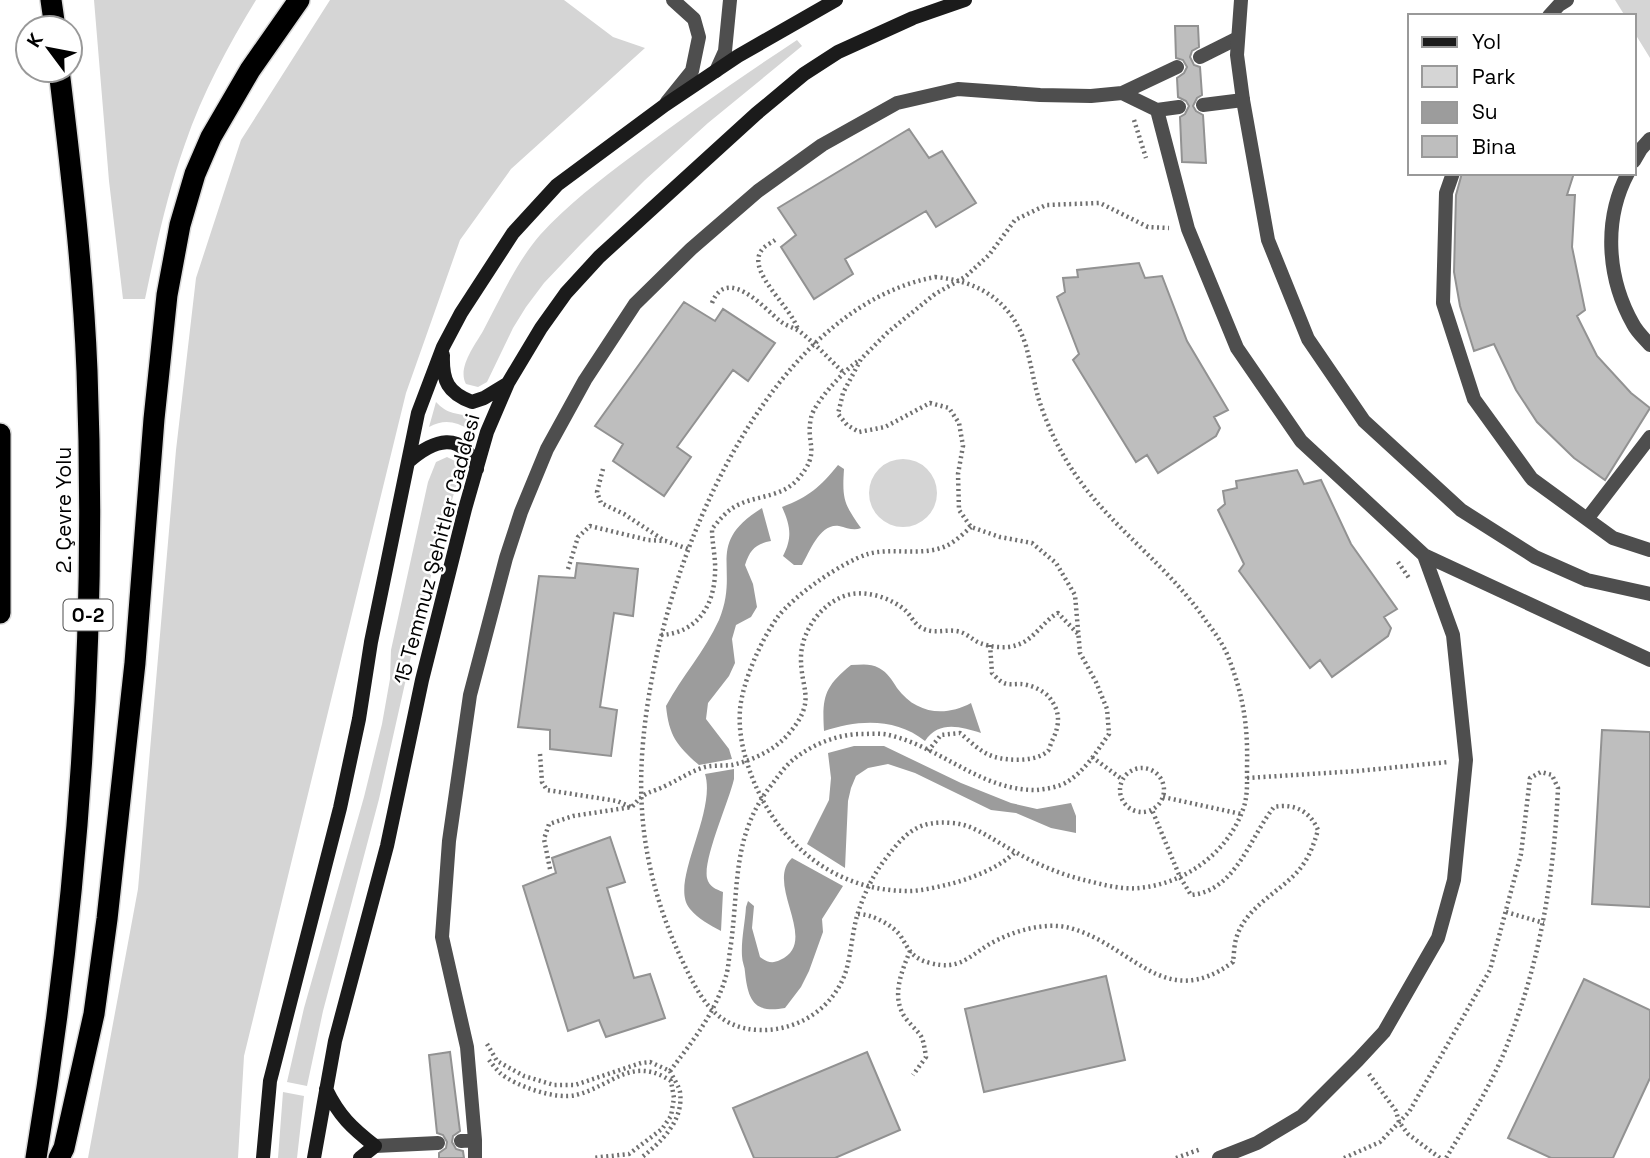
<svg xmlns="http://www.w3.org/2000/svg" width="1650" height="1158" viewBox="0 0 1650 1158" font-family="'Space Grotesk',sans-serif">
<rect width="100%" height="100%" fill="#fff"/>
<path fill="#d5d5d5" d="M94,0H256C229,44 202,94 185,144C167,194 156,247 145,299H123L109,181Z
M330,0H564L613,37L645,48L511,169L460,240L406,393L244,1056L238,1158H88L138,889L176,450L196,278L241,140Z
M1615,0H1650V58L1634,32V16H1625Z
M797,40L802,46L708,123L645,180L581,244L544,283L526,307L513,328L487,382L478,387L466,384C457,368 475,345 483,331C500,299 516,263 540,235C567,205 600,180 632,156C686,115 741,77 797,40Z
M436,402C447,414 457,414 472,416L470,430C455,421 444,419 429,427Z
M447,457L459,463V475L421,612L379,799L323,1011L307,1086L287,1082L304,1008L364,797L382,724L390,679L391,650L428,482L436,462Z
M869 493a34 34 0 1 1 68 0a34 34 0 1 1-68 0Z
M283,1092L304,1096L297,1158H278Z"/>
<path fill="#9c9c9c" d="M838,465L844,469C842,499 844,504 861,528C854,531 847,528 839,526C820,523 810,551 802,565H794L783,556C793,537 790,525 782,507C809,497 820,487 838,465Z
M762,508L771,541C755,544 750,550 745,565L753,584L757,607L751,617L736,625L732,639L735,663L729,676L708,703L706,719L729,749L732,759L699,765C677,746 669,736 666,706C682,676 705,651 719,620C741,567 703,545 762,508Z
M851,665C861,665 870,663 879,668C888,673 892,680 897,688C916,714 945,717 971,703L981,733C961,727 939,720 925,741C895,717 857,720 824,731C822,697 824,687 851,665Z
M854,746H884L961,783L1011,803L1037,809L1071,803L1076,816V833L1051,828L1016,813L991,810L915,773L888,764L868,768L856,776L851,788L848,801L845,868L807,844L829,800L831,778L828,753Z
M734,769V779C729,801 703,859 707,878C709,887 716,889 723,892L721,931C710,925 698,919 690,909C668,884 717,813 705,774Z
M792,858L843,886L822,919L823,932L809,971L801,987L785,1008C754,1014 748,1000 745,972C745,967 742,962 742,956C741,940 745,923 746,907L748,901L754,906L752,928L760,957C767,962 772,964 780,960C821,942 764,884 792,858Z"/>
<path fill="#bebebe" stroke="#929292" stroke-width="2" d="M1175,26H1198L1199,47L1192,51L1190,57L1194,65L1200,67L1202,95L1197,98L1193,106L1196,111L1203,115L1206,163L1182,162L1180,117L1185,114L1189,106L1186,101L1178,97L1177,78L1184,73L1187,67L1183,60L1176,58Z
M909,129L929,158L942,151L976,203L936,227L926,211L845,259L853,274L814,299L781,247L796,235L778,208Z
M1462,173H1574L1567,195H1575L1572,247L1585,310L1577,316L1597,356L1631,393L1650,408L1605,480L1574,458L1537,422L1516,390L1494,344L1474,351L1460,306L1454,272L1456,195Z
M1139,263L1145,278L1162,276L1187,341L1228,410L1214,417L1220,428L1216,436L1158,473L1147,455L1136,462L1073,360L1079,354L1057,297L1065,292L1063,278L1078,277L1077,270Z
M684,302L715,321L723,309L775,343L748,381L733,370L677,447L691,457L664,496L613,461L623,444L595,426Z
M1297,470L1304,484L1321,480L1351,544L1397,609L1384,617L1391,628L1388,636L1332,677L1320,660L1310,668L1239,571L1244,564L1218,510L1225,504L1223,491L1237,488L1236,481Z
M577,563L638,569L633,616L614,613L600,707L617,710L611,756L550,749V730L518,727L539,576L575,578Z
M1602,730L1650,732V907L1592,904Z
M610,837L625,882L607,888L634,978L650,974L665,1018L606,1037L599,1020L568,1031L523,886L556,873L552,858Z
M1106,976L1125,1060L984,1092L965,1009Z
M1584,979L1650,1010V1078L1613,1158H1551L1508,1138Z
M450,1052L460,1131L453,1136L452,1142L456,1149L463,1151L464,1158H439V1153L446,1148L447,1142L443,1135L437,1133L429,1055Z
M867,1052L900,1130L835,1158H754L733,1108Z"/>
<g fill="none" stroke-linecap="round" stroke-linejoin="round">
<g stroke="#dbdbdb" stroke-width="24">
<path id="highway" d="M51,0L55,28
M0,434V613
M36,1158C79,897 97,635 87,371C83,270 71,170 59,70
M59,1158L64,1148L94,1014L107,919L135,663L154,419L167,295L180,225L195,174L211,137L250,70L299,0"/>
</g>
<path stroke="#707070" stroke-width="4.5" stroke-dasharray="2 3.5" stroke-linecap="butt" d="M1134,120L1146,158
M775,240C771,243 764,246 761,251C747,273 792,307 798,330
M935,277C979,281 1012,301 1026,346C1031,364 1034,383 1039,400C1047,425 1059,450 1073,471C1110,527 1168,565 1206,621C1215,633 1224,645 1229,659C1244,698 1248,727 1247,768C1247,784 1248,798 1242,812C1226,854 1184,884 1139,888C1121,890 1101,884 1084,880C1059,874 1034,863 1012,850C993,840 973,824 952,823C919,820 906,832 887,857C873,874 863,896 857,916C852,934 851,954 846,971C834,1008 798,1031 760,1030C715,1029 699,996 682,960C660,914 645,861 642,810C630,638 744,313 935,277Z
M712,303C727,265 764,308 780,321C786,326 793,327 799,331C815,343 829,359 843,372
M603,469L597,492L601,503L624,514L665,541
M971,527C964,533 955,542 946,546C922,557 892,547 868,554C842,562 793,596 777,618C761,640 742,683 740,710C738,735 745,760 754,782C781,846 836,891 908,891C922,891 937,887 950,884C970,879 1001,867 1015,852
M1398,562L1409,578
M568,569L578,537L590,526L648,540L666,541L688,549
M661,635C696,633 714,607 715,573C716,558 712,544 712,529C720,519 728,509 740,504C760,495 782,497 798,479C822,451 805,445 811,418C814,402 845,370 858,361
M928,751L941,735L960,733C971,742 981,753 995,757C1009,761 1036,762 1048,751C1049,750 1051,743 1052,741C1060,725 1061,712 1049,697C1043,690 1029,684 1020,684C1014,684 1009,685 1004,683C999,681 995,676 992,673L990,645
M540,754L542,782L547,790L617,801L631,807
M1092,757L1123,780
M1120 790a22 22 0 1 1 44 0a22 22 0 1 1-44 0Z
M1247,778L1358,771L1448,762
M1163,797L1241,814
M550,869L544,839L549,824L573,816L632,807C646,790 649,794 667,785C680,779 691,771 705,767C714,765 723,766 732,765C754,760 777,749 791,731C817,699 800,689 801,656C802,629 824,599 852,594C870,591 893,599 906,611C911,616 914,623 920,627C933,635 944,629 956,631C966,632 972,640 980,643C990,647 1006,649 1017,645C1034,640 1043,621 1058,613L1079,635
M1506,912L1544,923
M858,914C871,914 891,924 900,935C909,949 911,958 930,963C958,970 966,959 988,945C1010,932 1044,921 1070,928C1133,945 1164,1013 1233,962C1234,955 1234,946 1236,939C1245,907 1279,893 1299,870C1309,858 1314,844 1318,830C1310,811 1294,803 1274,807C1250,837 1236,891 1191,895L1180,877L1152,810
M910,951C901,973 890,999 907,1020C922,1038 922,1031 926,1057L913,1075
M487,1044L497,1061L524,1076L554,1085H575L641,1063L650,1062L670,1071C673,1078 679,1086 680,1092C684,1121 661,1142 641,1158
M489,1060C492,1064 496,1069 500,1073C515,1086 556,1100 576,1095C612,1086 632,1055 671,1081L674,1098L671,1116L662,1129L629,1154L592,1158
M670,1071C692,1042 716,1012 726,976C729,966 729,954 731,944C739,884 732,833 773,783C779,775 786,765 794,759C813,744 838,734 862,734C871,734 881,733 889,735C941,747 981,791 1037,790C1046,789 1059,787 1067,782C1085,771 1097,751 1109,734L1107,709L1096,682L1080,653L1075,595L1056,563L1032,543L1000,537L971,527L959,510L958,474L963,446L959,423L949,408L930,403L885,427L859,432L847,425L838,414L843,393L861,359L888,332L935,294L965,277L989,255L1015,220L1046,205L1100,203L1148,227L1169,228
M1369,1074L1396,1111L1399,1122L1408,1134L1440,1158
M1176,1158L1201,1149
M1344,1158L1380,1142L1409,1112L1490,970L1521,854L1530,778L1541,772L1552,775L1558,788C1554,875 1541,958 1509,1040C1494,1081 1469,1120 1446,1158"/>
<path stroke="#4e4e4e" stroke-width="14" d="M1549,16L1559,5L1567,0
M1200,57L1238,38
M716,71L725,51L730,0
M1122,93L1177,67
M667,102L692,71L699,37L694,19L673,0
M1203,105L1243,100
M1179,107L1157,110L1188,229L1237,348L1301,441L1424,555L1650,660
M1453,173L1446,193L1443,303L1474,399L1532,479L1613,538L1650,550
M1587,519L1650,437
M475,1140L467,1047L442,937L449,841L470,695L506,558L521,512L547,449L585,380L635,304L691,249L758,191L822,145L897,103L958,89L1040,95L1091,96L1122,93L1157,110
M461,1141L475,1140V1158
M375,1146L438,1143
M1219,1158L1257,1143L1302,1116L1358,1060L1384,1032L1438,938L1454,880L1466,760L1453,635L1424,555"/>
<path stroke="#4e4e4e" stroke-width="14" d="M1241,0L1237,55L1243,100L1268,240L1308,339L1364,421L1461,510L1535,557L1587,580L1650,594
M1634,161L1641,149L1650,139
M1628,173C1603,220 1607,278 1633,324C1637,332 1644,338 1650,345"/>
<path stroke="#1b1b1b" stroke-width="14" d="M443,355C442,381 448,393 472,402L484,398L507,384
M408,462C433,440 462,429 477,469
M326,1089C339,1116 352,1128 375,1146L360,1158
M263,1158L270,1081L340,808L359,719L371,642L418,413L443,347L461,313L513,233L557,185L665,105L738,56L836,0
M314,1158L335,1041L387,846L422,680L465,509L487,432L508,383L541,328L566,293L599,257L756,114L804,74L838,52L913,18L965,0"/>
<use href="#highway" stroke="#000" stroke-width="21"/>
</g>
<g text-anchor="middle" stroke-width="5" stroke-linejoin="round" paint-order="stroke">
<rect fill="#fff" stroke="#4c4c4c" stroke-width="2" x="63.5" y="599.5" width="49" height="31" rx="5"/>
<g font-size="19" font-weight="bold" fill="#000">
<text x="88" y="622">O-2</text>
</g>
<g font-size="21" fill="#000" stroke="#fff">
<text transform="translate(64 510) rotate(-90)" y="7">2. Çevre Yolu</text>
<text transform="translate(437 549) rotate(-75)" y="7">15 Temmuz Şehitler Caddesi</text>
</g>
</g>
<rect x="1408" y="14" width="228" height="161" fill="#ffffff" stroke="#999999" stroke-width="2"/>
<rect x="1422" y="37" width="35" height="10" fill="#1b1b1b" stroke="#999999" stroke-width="2"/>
<text x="1472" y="49" font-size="21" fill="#000000">Yol</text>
<rect x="1422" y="66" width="35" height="21" fill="#d5d5d5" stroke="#999999" stroke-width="2"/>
<text x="1472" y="84" font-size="21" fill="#000000">Park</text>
<rect x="1422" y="102" width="35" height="21" fill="#9c9c9c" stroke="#999999" stroke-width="2"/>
<text x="1472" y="119" font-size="21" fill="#000000">Su</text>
<rect x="1422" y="136" width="35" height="21" fill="#bebebe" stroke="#999999" stroke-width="2"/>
<text x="1472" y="154" font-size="21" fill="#000000">Bina</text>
<g transform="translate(49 49) rotate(302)"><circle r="33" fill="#ffffff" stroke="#999999" stroke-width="2"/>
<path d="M0-5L12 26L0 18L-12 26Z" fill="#000000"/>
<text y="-10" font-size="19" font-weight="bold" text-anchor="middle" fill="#000000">K</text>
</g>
</svg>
